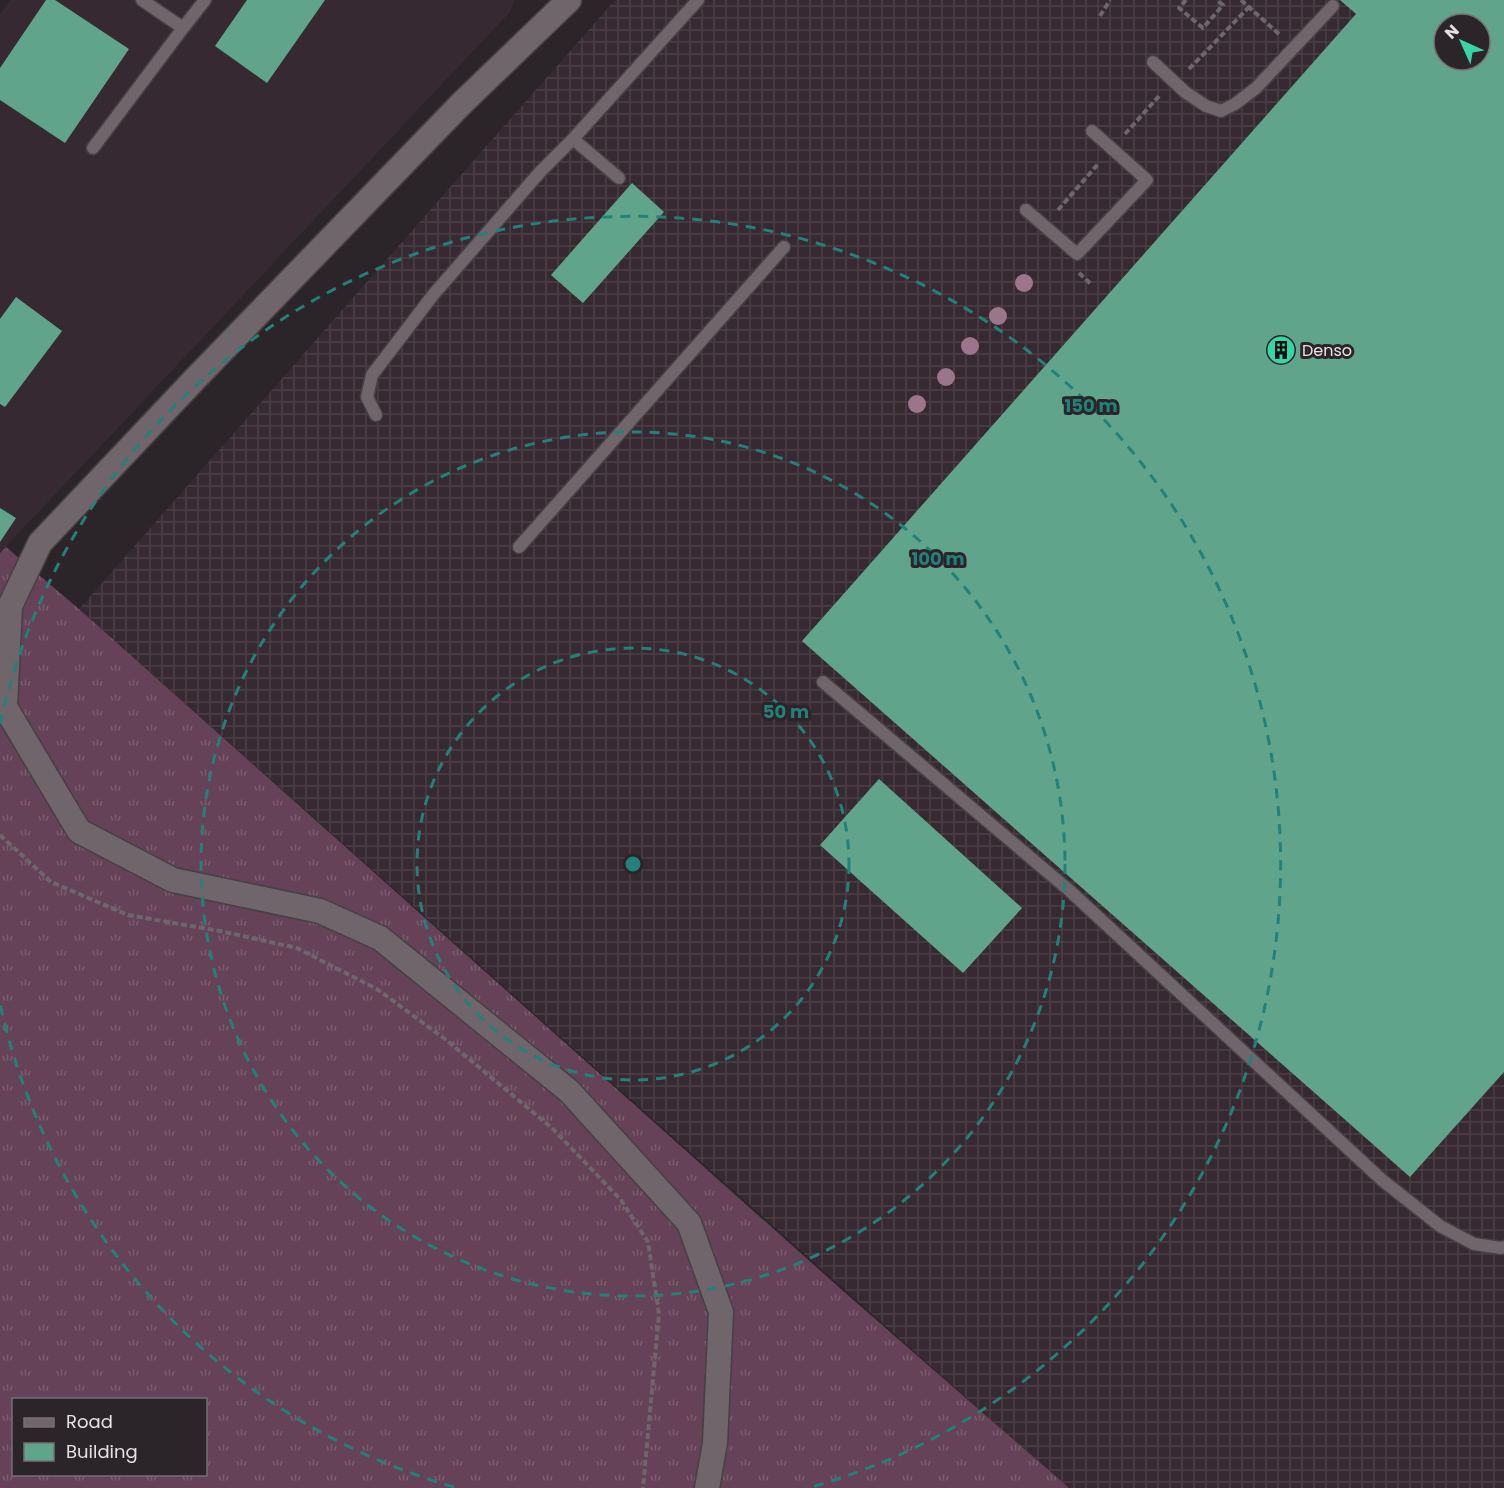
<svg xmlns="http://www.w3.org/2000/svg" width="1504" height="1488" viewBox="0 0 1504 1488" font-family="Poppins,sans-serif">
<defs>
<pattern id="industrial-grid" width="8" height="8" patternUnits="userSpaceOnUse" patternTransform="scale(1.5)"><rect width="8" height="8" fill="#372931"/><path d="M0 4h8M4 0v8" fill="none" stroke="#4a3e45"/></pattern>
<pattern id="grass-tufts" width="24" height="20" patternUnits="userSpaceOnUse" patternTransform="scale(1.5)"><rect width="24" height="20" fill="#654257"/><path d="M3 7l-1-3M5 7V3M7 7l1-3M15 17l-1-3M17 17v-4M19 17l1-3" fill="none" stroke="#7b5d6f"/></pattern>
</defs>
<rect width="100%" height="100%" fill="#2b2428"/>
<path fill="#372931" d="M10,0H514L511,11L0,553V14Z"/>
<path fill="url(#industrial-grid)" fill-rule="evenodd" d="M615,0H1504V1488H1068L79,609ZM1444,24H1480V60H1444Z"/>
<path fill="url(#grass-tufts)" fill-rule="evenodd" d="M6,547L79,609L842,1290L1069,1488H0V553ZM14,1400H206V1474H14Z"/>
<path fill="#60a58b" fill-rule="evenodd" d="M46,0H55L129,49L65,143L0,100V68Z
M247,0H325L267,83L215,46Z
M1340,0H1504V1072L1410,1177L802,641L1356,14ZM1444,24H1480V60H1444Z
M632,183L664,212L583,303L551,275Z
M16,297L62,331L5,407L0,404V319Z
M0,508L16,518L0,542Z
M879,779L1022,908L963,973L820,845Z"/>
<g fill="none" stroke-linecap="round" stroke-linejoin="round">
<g stroke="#464043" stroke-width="15">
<path id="lane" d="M142,0L183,28L205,0
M1153,62L1185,92L1206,106L1221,111L1235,104L1256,88L1333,6
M573,139L619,178
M93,148L183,28
M1026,210L1077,254L1147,180L1092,131
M376,415L367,397L372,375L433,295L540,172L573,139L698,0
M519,547L784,247
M823,682L1070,891L1382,1180L1440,1226L1474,1244L1501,1248L1504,1247"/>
</g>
<g stroke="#464043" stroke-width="27">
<path id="street" d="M569,0L461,104L195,379L40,543L10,606L5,707L79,831L173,880L320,911L380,938L569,1091L689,1223L721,1312L715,1443L707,1488"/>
</g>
<path stroke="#6d676b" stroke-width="4" stroke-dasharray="6 3" stroke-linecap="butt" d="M1186,0L1179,8L1203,28L1223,5L1217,0
M1241,0L1279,34
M1100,16L1110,0
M1189,69L1249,7
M1125,134L1160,95
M1058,210L1098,164
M1079,273L1092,285
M0,835L51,882L128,915L220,931L297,948L377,989L445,1039L552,1128L621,1200L648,1242L659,1314L643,1488"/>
<use href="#lane" stroke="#6f656b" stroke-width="12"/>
<use href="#street" stroke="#6f656b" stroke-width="24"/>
</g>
<g fill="#9b758b">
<circle cx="1024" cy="283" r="9"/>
<circle cx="998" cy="316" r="9"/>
<circle cx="970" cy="346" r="9"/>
<circle cx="946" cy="377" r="9"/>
<circle cx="917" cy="404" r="9"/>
</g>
<g fill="none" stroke="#24817a" stroke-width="3" stroke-dasharray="10 8">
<circle cx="633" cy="864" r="216"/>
<circle cx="633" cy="864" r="432"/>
<path d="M454 1487A648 648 0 0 1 0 1004M0 724A648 648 0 1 1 812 1487"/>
</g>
<defs>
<g id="building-disc" transform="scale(1.5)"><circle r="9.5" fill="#38d4a6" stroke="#2b2428"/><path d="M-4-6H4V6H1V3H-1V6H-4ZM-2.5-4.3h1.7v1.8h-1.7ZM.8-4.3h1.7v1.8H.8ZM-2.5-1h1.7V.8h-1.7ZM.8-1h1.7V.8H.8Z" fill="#111"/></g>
</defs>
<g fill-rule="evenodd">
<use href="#building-disc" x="1281" y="350"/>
</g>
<g text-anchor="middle" stroke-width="6" stroke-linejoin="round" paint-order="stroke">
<g font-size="16" fill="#e5e0e3" stroke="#2b2428" text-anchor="start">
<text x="1302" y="356">Denso</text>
</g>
</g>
<circle cx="633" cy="864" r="9" fill="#24817a" stroke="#2b2428" stroke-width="3"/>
<g font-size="18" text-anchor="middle" font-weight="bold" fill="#24817a" stroke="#2b2428" stroke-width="6" stroke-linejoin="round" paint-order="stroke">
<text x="1091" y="412">150 m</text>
<text x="938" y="565">100 m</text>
<text x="786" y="718">50 m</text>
</g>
<rect x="12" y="1398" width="195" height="78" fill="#2b2428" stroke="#756f73" stroke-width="1.5"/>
<rect x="24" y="1418" width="30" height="9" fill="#6f656b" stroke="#756f73" stroke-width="1.5"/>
<text x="66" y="1428" font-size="18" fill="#e5e0e3">Road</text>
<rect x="24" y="1443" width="30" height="18" fill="#60a58b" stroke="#756f73" stroke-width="1.5"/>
<text x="66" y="1458" font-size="18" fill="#e5e0e3">Building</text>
<g transform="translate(1462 42) rotate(315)"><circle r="28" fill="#2b2428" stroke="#756f73" stroke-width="1.5"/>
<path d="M0-4.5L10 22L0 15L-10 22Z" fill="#38d4a6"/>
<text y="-9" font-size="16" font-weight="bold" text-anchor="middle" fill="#e5e0e3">N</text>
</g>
</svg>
